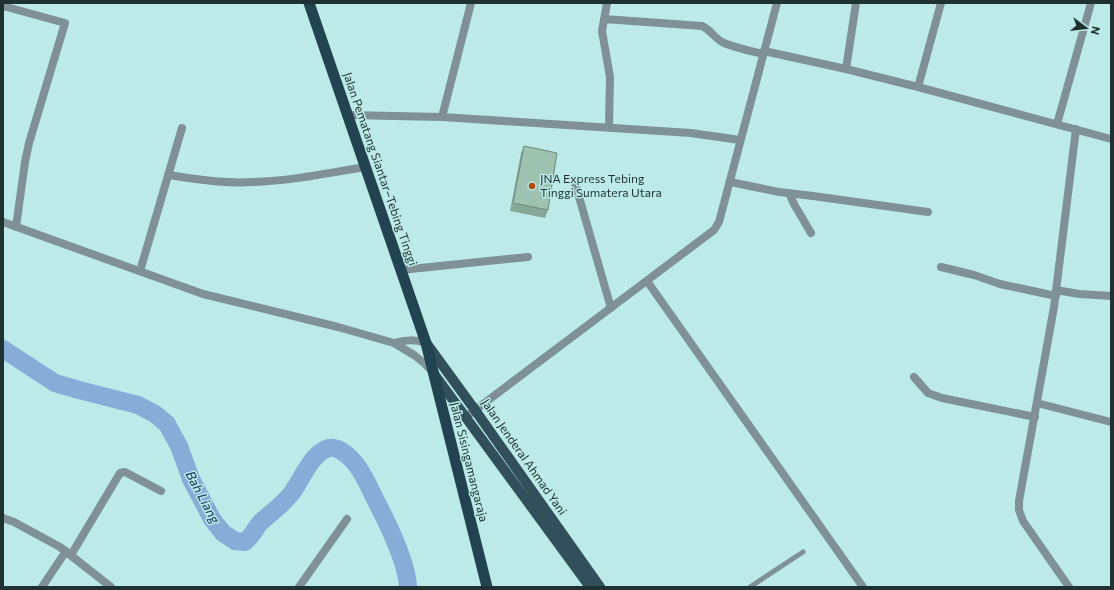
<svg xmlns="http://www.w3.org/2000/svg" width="1114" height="590" viewBox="0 0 1114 590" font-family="Commissioner,sans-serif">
<rect width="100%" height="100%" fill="#bbeae8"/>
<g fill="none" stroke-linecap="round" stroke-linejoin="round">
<path stroke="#87acd7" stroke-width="18" d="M3,349L55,383L79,390L138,405L155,414L167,424L179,446L191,479L212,519L223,533L235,541L245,542C248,539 251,536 253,533C256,529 258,524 262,521C272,512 283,504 291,494C302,480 309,457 326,449C336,444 348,455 354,462C363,472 368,485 374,497C386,520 407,561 408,587"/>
<path stroke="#7f9097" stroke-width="5" d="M750,587L803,552"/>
<path stroke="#7f9097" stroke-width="8" d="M607,3L602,31L610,77L609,128
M3,6L65,23L29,143L25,162L16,227
M604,19L702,26C711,30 715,39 724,43C736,48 751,51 763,54
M764,51L846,69L918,87L1111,139
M846,69L856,3
M918,87L941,3
M347,115L442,117L691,133L740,140
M442,117L471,3
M1057,124L1091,3
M168,175C196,179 224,184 253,182C291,181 328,173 365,167
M730,182L779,192L813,196L928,212
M575,183L611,308
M789,193L794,204L811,233
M941,267L974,275L1000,284L1056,296
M401,270L528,257
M140,271L182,128
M647,281L863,587
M1056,290L1079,294L1111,296
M914,377L928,393L942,398L1035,417
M1037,403L1111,422
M466,417L714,230L719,222L777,3
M3,518L14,522L60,547L111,587
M71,555L120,473L125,472L161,491
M42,587L66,551
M299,587L347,519
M1069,587L1023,521L1019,510V501L1054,307L1076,129"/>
<path stroke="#7f9097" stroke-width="8" d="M3,222L203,294L338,327L394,343L414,355L424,363L433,372
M394,343C405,340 414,339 426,343"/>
<path stroke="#31505b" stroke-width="10" d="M427,344L475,410L600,587
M434,374L590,587"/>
<path stroke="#224450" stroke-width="11" d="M309,3L426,343L487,587"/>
</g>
<path fill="#87a797" d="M524,146L548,210L545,218L510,211L521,153Z"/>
<path fill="#9dc2b0" stroke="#6e887b" d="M524,146L557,153L548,210L513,203Z"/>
<circle fill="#ae4c11" stroke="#bbeae8" stroke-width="1.5" cx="532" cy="186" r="4"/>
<g text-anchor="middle" stroke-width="3" stroke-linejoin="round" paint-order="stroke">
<g font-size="12" fill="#1f3231" stroke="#bbeae8">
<text transform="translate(380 169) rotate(71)" y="4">Jalan Pematang Siantar–Tebing Tinggi</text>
<text transform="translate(524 457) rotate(55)" y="4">Jalan Jenderal Ahmad Yani</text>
<text transform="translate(469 462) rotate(76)" y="4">Jalan Sisingamangaraja</text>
</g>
<g font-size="12" fill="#1f3231" stroke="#bbeae8" text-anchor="start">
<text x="540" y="183">JNA Express Tebing<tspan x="540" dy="14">Tinggi Sumatera Utara</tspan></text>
</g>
<g font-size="13" font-style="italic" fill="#052e55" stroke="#bbeae8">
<text transform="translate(203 497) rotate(62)" y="5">Bah Liang</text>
</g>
</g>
<rect width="1114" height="590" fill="none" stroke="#1f3231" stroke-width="8"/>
<g transform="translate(1086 28) rotate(105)" stroke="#bbeae8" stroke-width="3" paint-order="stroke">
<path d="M0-3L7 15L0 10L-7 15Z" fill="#1f3231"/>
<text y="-6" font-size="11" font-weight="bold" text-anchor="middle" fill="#1f3231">N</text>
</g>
</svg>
